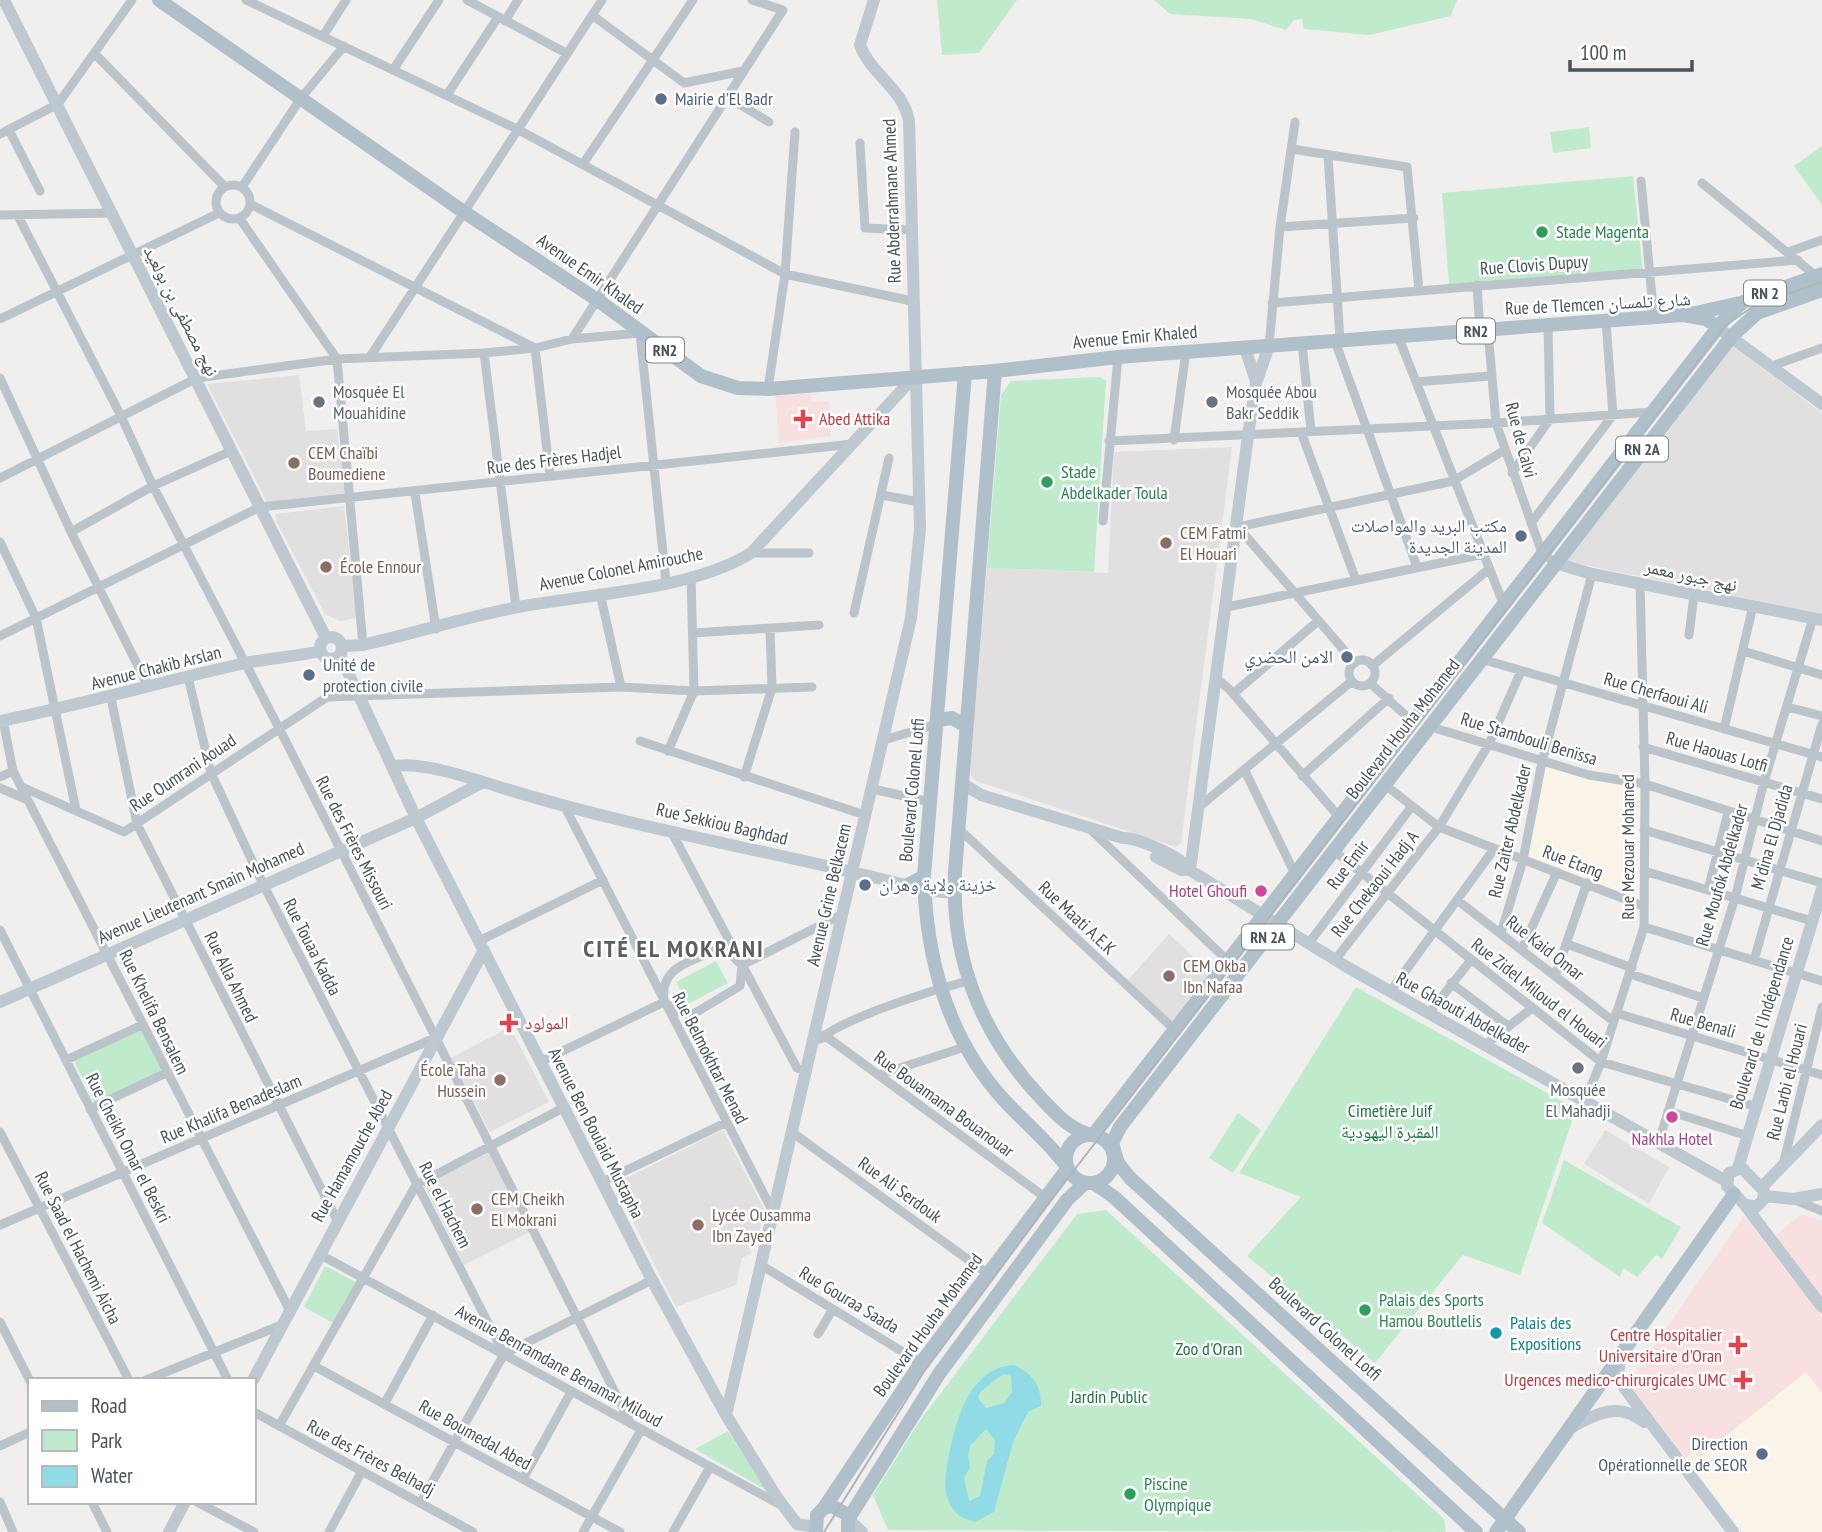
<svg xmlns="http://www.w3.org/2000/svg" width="1822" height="1532" viewBox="0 0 1822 1532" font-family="'PT Sans Narrow','Noto Naskh Arabic',sans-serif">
<rect width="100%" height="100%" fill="#f1eeee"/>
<path fill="#faf3e8" d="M1542,762L1645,784L1643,906L1523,860Z
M1806,1372L1822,1393V1532H1743L1686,1458L1694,1451L1699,1457Z"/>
<path fill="#e1dfe0" d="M1732,345L1822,413V614L1565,561Z
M299,375L306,431L337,429L346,493L267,502L207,384Z
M1232,447L1181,843L1176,847L976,781L971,776L970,768L987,568L1108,573L1114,452Z
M344,506L357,618L340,621L325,614L276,521V514Z
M1169,934L1210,972L1172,1022L1128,980Z
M510,1027L549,1102L490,1132L451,1058Z
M723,1130L765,1211L756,1240L748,1245L752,1253L742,1258L736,1285L676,1307L614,1184Z
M1605,1130L1669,1167L1649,1204L1584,1164Z
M489,1152L530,1232L464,1265L424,1185Z"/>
<path fill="#f9e0e0" d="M810,392L812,402L828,401L831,436L779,443L775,394Z
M1801,1214L1822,1221V1298L1774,1237Z
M1744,1216L1822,1317V1393L1806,1372L1698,1458L1694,1451L1686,1458L1628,1383Z"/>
<path fill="#bfebcc" d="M937,0H1017L979,53L942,55Z
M1154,0H1457L1451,16L1369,35L1304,29L1302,19L1294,20L1286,30L1251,19L1170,14Z
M1589,127L1591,148L1553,153L1550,132Z
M1822,146V205L1794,166Z
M1633,176L1643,272L1449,285L1442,193Z
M1100,377L1106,381L1094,572L987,568L1001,395L1011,381Z
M716,961L728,983L688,1004L676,982Z
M1356,987L1576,1109L1520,1275L1463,1255L1375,1363L1247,1256L1301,1197L1239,1173Z
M141,1028L162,1071L95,1103L74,1061Z
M1238,1113L1261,1130L1233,1173L1209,1158Z
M1564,1160L1681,1227L1662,1259L1656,1255L1637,1277L1623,1268L1620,1277L1542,1223Z
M1106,1210L1444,1519L1446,1532L888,1530L873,1495L921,1419L1077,1214Z
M325,1266L356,1282L333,1323L304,1307Z
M728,1431L766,1490L695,1449Z"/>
<path fill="#90dbe5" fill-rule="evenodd" d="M1014,1365C1033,1374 1041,1385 1041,1406L1028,1412L1013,1442L994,1512L975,1522C966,1519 958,1517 952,1508C941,1491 946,1469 950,1450C958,1414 971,1368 1014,1365ZM1003,1374L1011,1376L1012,1392L1004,1403L986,1408L978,1398L980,1392ZM986,1429L995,1440L994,1454L987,1461L980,1496L969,1501L964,1478L970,1467L968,1456L970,1446Z"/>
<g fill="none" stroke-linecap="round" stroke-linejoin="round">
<path stroke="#bbc4ca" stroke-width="9" d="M246,0L517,129L785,274L912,301
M467,0L566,53
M592,15L684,83L743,71
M505,21L518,0
M323,36L346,0
M95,54L225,187
M393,70L439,0
M447,95L498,17
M726,96L769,122
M9,130L40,191
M0,134L58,104L132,0
M860,143L865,228L912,230
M1292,149L1407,167L1419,290
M1328,155L1340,340
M583,164L693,0
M1641,181L1654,318
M1702,183L1816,276
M216 202a17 17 0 1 1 34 0a17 17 0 1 1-34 0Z
M242,187L301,98L344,46
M250,204L535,348L550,476
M0,215L113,213
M18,216L121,416L153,486L279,728L631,1424
M240,219L337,359L363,645
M1280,227L1414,218
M1788,252L1822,240
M1477,285L1480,331
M1272,303L1798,260
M0,319L219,213
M1488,331L1496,423L1542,553L1555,563
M1398,336L1503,603
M572,339L640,333L666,582
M1335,341L1417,567
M1302,343L1311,431
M1269,346L1280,227L1295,122
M484,353L516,607
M370,357L602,0
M1772,366L1822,348
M0,378L71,532L148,686
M1416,382L1490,376
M768,389L785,274L795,132
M1301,432L1356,580
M1174,440L1186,351
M1109,441L1496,423L1652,412
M1512,473L1550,419L1548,326
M0,478L197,378L337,359L484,353L535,348L572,339L783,10L752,0
M415,493L436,629
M882,495L919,502
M1103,521L1118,357
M1531,523L1613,415L1606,322
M71,532L153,486L231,451
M0,542L36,618L76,810
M751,553H809
M600,593L621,687
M1227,607L1484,554
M854,613L889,458
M693,633L819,625
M1689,635L1694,595
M0,636L260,507L853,444
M1743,651L1822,675
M1481,659L1822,757
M1349 673a13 13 0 1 1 26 0a13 13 0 1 1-26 0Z
M1355,663L1238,527L1453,481L1505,450
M1372,666L1489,569
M188,677L211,773L263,884L504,1354
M1217,679L1229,689L1340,818
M1370,683L1414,723
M1233,694L1318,621
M111,698L137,824L337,1220
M1787,707L1822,716
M3,720L13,771L291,1313
M1428,726L1589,775L1645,784L1822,841
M1724,729L1753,606
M884,740L937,724
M640,741L865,815
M1643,747L1822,799
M668,751L694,691L691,576
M1245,771L1296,876
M1302,776L1389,698
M0,777L13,771
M744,777L772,688L770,629
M1384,784L1439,827L1643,906
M22,787L124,832L327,697L621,687L694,691L812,687
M0,788L28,800
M873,789L930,802
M1200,806L1352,681
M565,807L772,1210
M959,829L1175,1030
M1091,830L1229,962
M1644,830L1822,883
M671,831L797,1068L807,1071
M1333,850L1601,1062L1754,1106
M1644,871L1812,921
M1708,890L1728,813
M1457,900L1613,1021
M1644,927L1822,981
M0,930L228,1380
M1501,933L1523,860L1542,762L1592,574
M479,941L603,880
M1309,943L1412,806
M1567,944L1632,968
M1522,949L1557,872
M715,950L728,952L742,965L740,986L695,1013C682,1016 674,1010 664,1002C659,967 689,963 715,950Z
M1335,960L1439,827L1489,744L1521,671
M1754,960L1822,724
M742,965L843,914
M1630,974L1703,998
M1555,976L1587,883
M1451,983L1508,1026
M1390,992L1494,849
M1430,1012L1471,960
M1616,1013L1822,1075
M824,1035L1046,1198
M820,1039C846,1017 933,990 968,981
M1485,1045L1532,1008
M66,1060L142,1025
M540,1062L664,1002
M878,1075L965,1047
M1585,1101L1601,1062L1644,927L1645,784L1640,583
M90,1109L166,1073
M1668,1111L1745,1135
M0,1132L129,1380
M793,1133L988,1274
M1659,1141L1735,898L1764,782L1813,618
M1783,1165L1822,1007
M602,1182L725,1123
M1795,1200L1822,1211
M0,1225L435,1038
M319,1254L779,1504
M761,1265L921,1363
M0,1322L30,1381
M818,1334L833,1309
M314,1366L620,1532
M146,1380L284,1324
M385,1403L433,1315
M254,1412L473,1532
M279,1426L416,1185L563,1108
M0,1446L30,1432
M523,1479L571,1392
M0,1502L13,1532
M92,1502L107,1532
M197,1502L254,1532
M421,1502L504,1354L652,1280
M329,1532L362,1471
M583,1532L641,1430
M673,1532L710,1467"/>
<path stroke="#bdc8d1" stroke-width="12" d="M4,0L326,638
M1724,332L1822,404
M1245,348L1256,381
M1555,563L1592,574L1822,620
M320 648a11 11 0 1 1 22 0a11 11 0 1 1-22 0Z
M343,646L363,645C415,633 466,617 518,607C587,594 693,590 751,553L914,377
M340,655L416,818L652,1280L726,1415L776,1496L797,1524L814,1527
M0,721C81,705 160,682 241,664C267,658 294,657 321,651
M392,767C417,759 480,781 506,789C643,831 786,853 924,890L954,893
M962,783L981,795L1123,838C1136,837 1183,857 1188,869L1347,967L1726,1181
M1156,857L1181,870L1188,869
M1190,870L1248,436L1256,383L1269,346
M0,1002L416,818L483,782
M1738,1168L1822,889
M1742,1168L1764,1191L1763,1200L1756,1207L1744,1204L1727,1186L1729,1173Z
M1762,1187L1822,1125
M1765,1196L1793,1199L1822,1194
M1744,1204L1822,1307
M1620,1360L1618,1376L1625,1389L1733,1532
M253,1380L484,950
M726,1415L911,618L920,529L909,121C903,88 871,75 860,45L874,0
M1572,1427C1596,1413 1619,1402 1644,1422
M850,1521L862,1532
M169,1532L185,1502"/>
<path stroke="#b0c0cb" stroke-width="14" d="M159,0L464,212L599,301L701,376L738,388L768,389L995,371L1118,357L1683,315L1706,319L1718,327
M1691,314L1740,303
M995,371L955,872C951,958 981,1034 1040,1097C1054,1112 1070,1130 1091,1135
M965,373L924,876C926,958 948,1039 1004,1100C1025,1123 1049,1142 1067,1167
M937,720L952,718L966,726
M908,885L924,876
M1094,1134L1723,321L1743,302L1822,274
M1066 1159a24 24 0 1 1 48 0a24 24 0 1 1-48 0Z
M1095,1184L1114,1197L1476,1532
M824,1508L921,1363L1068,1168
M849,1518L939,1374L1067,1200L1085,1183
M816,1532L817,1515L824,1508L832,1506L848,1515V1532
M1496,1532L1734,1194
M1519,1532L1130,1178L1118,1163L1112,1143L1120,1127L1732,336L1757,313L1822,290"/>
<path stroke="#b1b4b8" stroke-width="2" d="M824,1532L923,1373L1058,1191L1726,325L1754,306L1822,282"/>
</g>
<g fill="#5c6f8a" stroke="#fff" stroke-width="2.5">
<circle cx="661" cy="99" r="7"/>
<circle cx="1521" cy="536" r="7"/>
<circle cx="1347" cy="657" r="7"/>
<circle cx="309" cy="675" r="7"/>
<circle cx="865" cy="885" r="7"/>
<circle cx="1762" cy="1454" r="7"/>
</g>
<g fill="#2e9e5b" stroke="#fff" stroke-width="2.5">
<circle cx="1542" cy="232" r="7"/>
<circle cx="1047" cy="482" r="7"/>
<circle cx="1365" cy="1310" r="7"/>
<circle cx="1130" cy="1494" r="7"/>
</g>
<g fill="#6b7280" stroke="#fff" stroke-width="2.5">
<circle cx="319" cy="402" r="7"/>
<circle cx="1212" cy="402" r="7"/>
<circle cx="1578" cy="1068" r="7"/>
</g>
<g fill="#e0444e" stroke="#fff" stroke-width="2.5">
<path d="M799.5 408.5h7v7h7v7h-7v7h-7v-7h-7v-7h7z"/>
<path d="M505.5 1012.5h7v7h7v7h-7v7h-7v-7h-7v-7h7z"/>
<path d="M1734.5 1334.5h7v7h7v7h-7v7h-7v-7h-7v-7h7z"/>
<path d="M1739.5 1369.5h7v7h7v7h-7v7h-7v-7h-7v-7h7z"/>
</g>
<g fill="#8d6e63" stroke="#fff" stroke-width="2.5">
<circle cx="294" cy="463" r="7"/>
<circle cx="1166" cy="543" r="7"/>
<circle cx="326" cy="567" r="7"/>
<circle cx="1169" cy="976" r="7"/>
<circle cx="500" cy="1080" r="7"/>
<circle cx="477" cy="1209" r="7"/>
<circle cx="698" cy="1225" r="7"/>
</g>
<g fill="#d1479c" stroke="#fff" stroke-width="2.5">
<circle cx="1261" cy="891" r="7"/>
<circle cx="1672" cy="1117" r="7"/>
</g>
<circle fill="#0f9aa8" stroke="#fff" stroke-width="2.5" cx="1496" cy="1333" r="7"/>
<g text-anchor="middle" stroke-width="5" stroke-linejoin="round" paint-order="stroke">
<g fill="#fff" stroke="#7f878c" stroke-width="2">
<rect x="1744" y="280.5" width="42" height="25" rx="5"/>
<rect x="1457" y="318.5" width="38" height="25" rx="5"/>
<rect x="646" y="337.5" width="38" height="25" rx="5"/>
<rect x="1616" y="436.5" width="52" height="25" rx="5"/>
<rect x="1242" y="924.5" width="52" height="25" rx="5"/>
</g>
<g font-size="16" font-weight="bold" fill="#48535a">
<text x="1765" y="299">RN 2</text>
<text x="1476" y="337">RN2</text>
<text x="665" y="356">RN2</text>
<text x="1642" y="455">RN 2A</text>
<text x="1268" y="943">RN 2A</text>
</g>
<g font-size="18" fill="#4e5e75" stroke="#fff" text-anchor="start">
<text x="675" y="105">Mairie d'El Badr</text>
<text x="1507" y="532" text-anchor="end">مكتب البريد والمواصلات<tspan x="1507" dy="21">المدينة الجديدة</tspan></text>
<text x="1333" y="663" text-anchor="end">الامن الحضري</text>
<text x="323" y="671">Unité de<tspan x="323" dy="21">protection civile</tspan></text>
<text x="879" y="891">خزينة ولاية وهران</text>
<text x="1748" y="1450" text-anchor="end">Direction<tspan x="1748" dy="21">Opérationnelle de SEOR</tspan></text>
</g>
<g font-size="18" fill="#48535a" stroke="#fff">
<text transform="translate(892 201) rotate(-92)" y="6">Rue Abderrahmane Ahmed</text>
<text transform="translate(1534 265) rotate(-4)" y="6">Rue Clovis Dupuy</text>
<text transform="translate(590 274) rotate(35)" y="6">Avenue Emir Khaled</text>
<text transform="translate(1598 304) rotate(-3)" y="6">Rue de Tlemcen شارع تلمسان</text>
<text transform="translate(181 311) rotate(63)" y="6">نهج مصطفى بن بولعيد</text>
<text transform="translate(1135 337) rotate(-5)" y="6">Avenue Emir Khaled</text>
<text transform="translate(1521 440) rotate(75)" y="6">Rue de Calvi</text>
<text transform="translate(554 460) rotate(-7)" y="6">Rue des Frères Hadjel</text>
<text transform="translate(621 569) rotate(-11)" y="6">Avenue Colonel Amirouche</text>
<text transform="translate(1691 576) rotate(12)" y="6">نهج جبور معمر</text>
<text transform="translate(156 668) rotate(-14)" y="6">Avenue Chakib Arslan</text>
<text transform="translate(1656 693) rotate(16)" y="6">Rue Cherfaoui Ali</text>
<text transform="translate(1403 729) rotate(-52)" y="6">Boulevard Houha Mohamed</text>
<text transform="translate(1529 739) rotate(17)" y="6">Rue Stambouli Benïssa</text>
<text transform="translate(1717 752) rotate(16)" y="6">Rue Haouas Lotfi</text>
<text transform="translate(183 773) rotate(-34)" y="6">Rue Oumrani Aouad</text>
<text transform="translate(912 790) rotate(-85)" y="6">Boulevard Colonel Lotfi</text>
<text transform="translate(722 824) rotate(13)" y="6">Rue Sekkiou Baghdad</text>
<text transform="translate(1510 831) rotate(-77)" y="6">Rue Zaiter Abdelkader</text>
<text transform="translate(1772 837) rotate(-74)" y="6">M'dina El Djadida</text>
<text transform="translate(354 843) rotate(63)" y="6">Rue des Frères Missouri</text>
<text transform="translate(1628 847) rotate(-90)" y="6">Rue Mezouar Mohamed</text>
<text transform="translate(1573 862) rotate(21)" y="6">Rue Etang</text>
<text transform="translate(1348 865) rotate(-53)" y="6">Rue Emir</text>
<text transform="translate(1722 875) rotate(-74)" y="6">Rue Moufok Abdelkader</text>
<text transform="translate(1375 884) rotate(-52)" y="6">Rue Chekaoui Hadj A</text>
<text transform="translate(201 893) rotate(-24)" y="6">Avenue Lieutenant Smain Mohamed</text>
<text transform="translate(829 895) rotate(-77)" y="6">Avenue Grine Belkacem</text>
<text transform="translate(1077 918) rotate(43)" y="6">Rue Maati A.E.K</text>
<text transform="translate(312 947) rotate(63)" y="6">Rue Touaa Kadda</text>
<text transform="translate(1545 948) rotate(38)" y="6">Rue Kaid Omar</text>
<text transform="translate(231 977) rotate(64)" y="6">Rue Alla Ahmed</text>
<text transform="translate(1539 993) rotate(38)" y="6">Rue Zidel Miloud el Houari</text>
<text transform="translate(154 1012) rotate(64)" y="6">Rue Khelifa Bensalem</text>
<text transform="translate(1463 1013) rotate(29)" y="6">Rue Ghaouti Abdelkader</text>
<text transform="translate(1703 1023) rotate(16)" y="6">Rue Benali</text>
<text transform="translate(1762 1023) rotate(-73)" y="6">Boulevard de l'Indépendance</text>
<text transform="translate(710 1058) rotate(63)" y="6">Rue Belmokhtar Menad</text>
<text transform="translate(1787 1082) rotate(-76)" y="6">Rue Larbi el Houari</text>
<text transform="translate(944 1104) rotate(36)" y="6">Rue Bouamama Bouanouar</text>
<text transform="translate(231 1109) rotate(-23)" y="6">Rue Khalifa Benadeslam</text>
<text transform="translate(596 1133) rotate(63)" y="6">Avenue Ben Boulaid Mustapha</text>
<text transform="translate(128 1148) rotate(63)" y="6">Rue Cheikh Omar el Beskri</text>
<text transform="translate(352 1156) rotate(-61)" y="6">Rue Hamamouche Abed</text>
<text transform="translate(900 1190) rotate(36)" y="6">Rue Ali Serdouk</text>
<text transform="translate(445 1205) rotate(63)" y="6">Rue el Hachem</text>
<text transform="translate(78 1248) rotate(63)" y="6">Rue Saad el Hachemi Aicha</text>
<text transform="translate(849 1300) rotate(31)" y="6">Rue Gouraa Saada</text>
<text transform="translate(928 1325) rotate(-54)" y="6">Boulevard Houha Mohamed</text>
<text transform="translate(1325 1329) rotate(42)" y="6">Boulevard Colonel Lotfi</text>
<text transform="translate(559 1366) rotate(29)" y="6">Avenue Benramdane Benamar Miloud</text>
<text transform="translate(475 1435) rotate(29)" y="6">Rue Boumedal Abed</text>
<text transform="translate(371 1458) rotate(28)" y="6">Rue des Frères Belhadj</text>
</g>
<g font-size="18" fill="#27864d" stroke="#fff" text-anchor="start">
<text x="1556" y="238">Stade Magenta</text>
<text x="1061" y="478">Stade<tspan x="1061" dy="21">Abdelkader Toula</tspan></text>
<text x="1379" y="1306">Palais des Sports<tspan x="1379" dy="21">Hamou Boutlelis</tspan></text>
<text x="1144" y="1490">Piscine<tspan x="1144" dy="21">Olympique</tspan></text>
</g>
<g font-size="18" fill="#5b616d" stroke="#fff" text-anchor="start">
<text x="333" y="398">Mosquée El<tspan x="333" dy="21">Mouahidine</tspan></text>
<text x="1226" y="398">Mosquée Abou<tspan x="1226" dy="21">Bakr Seddik</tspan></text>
<text x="1578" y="1096" text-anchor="middle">Mosquée<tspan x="1578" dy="21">El Mahadji</tspan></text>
</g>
<g font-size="18" fill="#be3a42" stroke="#fff" text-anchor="start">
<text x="819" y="425">Abed Attika</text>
<text x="525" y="1029">المولود</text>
<text x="1722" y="1341" text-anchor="end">Centre Hospitalier<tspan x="1722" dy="21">Universitaire d'Oran</tspan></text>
<text x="1727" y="1386" text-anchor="end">Urgences medico-chirurgicales UMC</text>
</g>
<g font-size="18" fill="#785e54" stroke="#fff" text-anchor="start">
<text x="308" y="459">CEM Chaïbi<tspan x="308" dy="21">Boumediene</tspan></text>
<text x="1180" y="539">CEM Fatmi<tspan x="1180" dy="21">El Houari</tspan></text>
<text x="340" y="573">École Ennour</text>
<text x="1183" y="972">CEM Okba<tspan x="1183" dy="21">Ibn Nafaa</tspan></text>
<text x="486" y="1076" text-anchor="end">École Taha<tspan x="486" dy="21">Hussein</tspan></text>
<text x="491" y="1205">CEM Cheikh<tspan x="491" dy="21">El Mokrani</tspan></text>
<text x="712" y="1221">Lycée Ousamma<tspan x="712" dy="21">Ibn Zayed</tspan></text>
</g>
<g font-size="18" fill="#b23c85" stroke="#fff" text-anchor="end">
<text x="1247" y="897">Hotel Ghoufi</text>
<text x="1672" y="1145" text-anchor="middle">Nakhla Hotel</text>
</g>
<g font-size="18" fill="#1e7641" stroke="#fff">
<text x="1390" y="1117">Cimetière Juif<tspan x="1390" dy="21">المقبرة اليهودية</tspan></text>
<text x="1209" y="1355">Zoo d'Oran</text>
<text x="1109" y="1403">Jardin Public</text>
</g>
<g font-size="18" fill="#0d838f" stroke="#fff" text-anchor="start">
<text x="1510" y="1329">Palais des<tspan x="1510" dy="21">Expositions</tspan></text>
</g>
<g font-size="24" font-weight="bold" letter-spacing="2" fill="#5b5f62" stroke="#fff">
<text x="674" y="957">CITÉ EL MOKRANI</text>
</g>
</g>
<rect x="28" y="1378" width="228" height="126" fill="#ffffff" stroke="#b6babd" stroke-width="2"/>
<rect x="42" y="1401" width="35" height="10" fill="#b0c0cb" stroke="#b6babd" stroke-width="2"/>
<text x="91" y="1413" font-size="21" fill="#48535a">Road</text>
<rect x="42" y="1430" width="35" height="21" fill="#bfebcc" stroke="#b6babd" stroke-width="2"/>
<text x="91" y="1448" font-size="21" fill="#48535a">Park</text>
<rect x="42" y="1466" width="35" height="21" fill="#90dbe5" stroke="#b6babd" stroke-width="2"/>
<text x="91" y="1483" font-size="21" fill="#48535a">Water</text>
<path d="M1570 60v10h122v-10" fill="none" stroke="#48535a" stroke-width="3.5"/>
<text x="1580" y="60" font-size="21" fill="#48535a" stroke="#ffffff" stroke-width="5" paint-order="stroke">100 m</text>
</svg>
